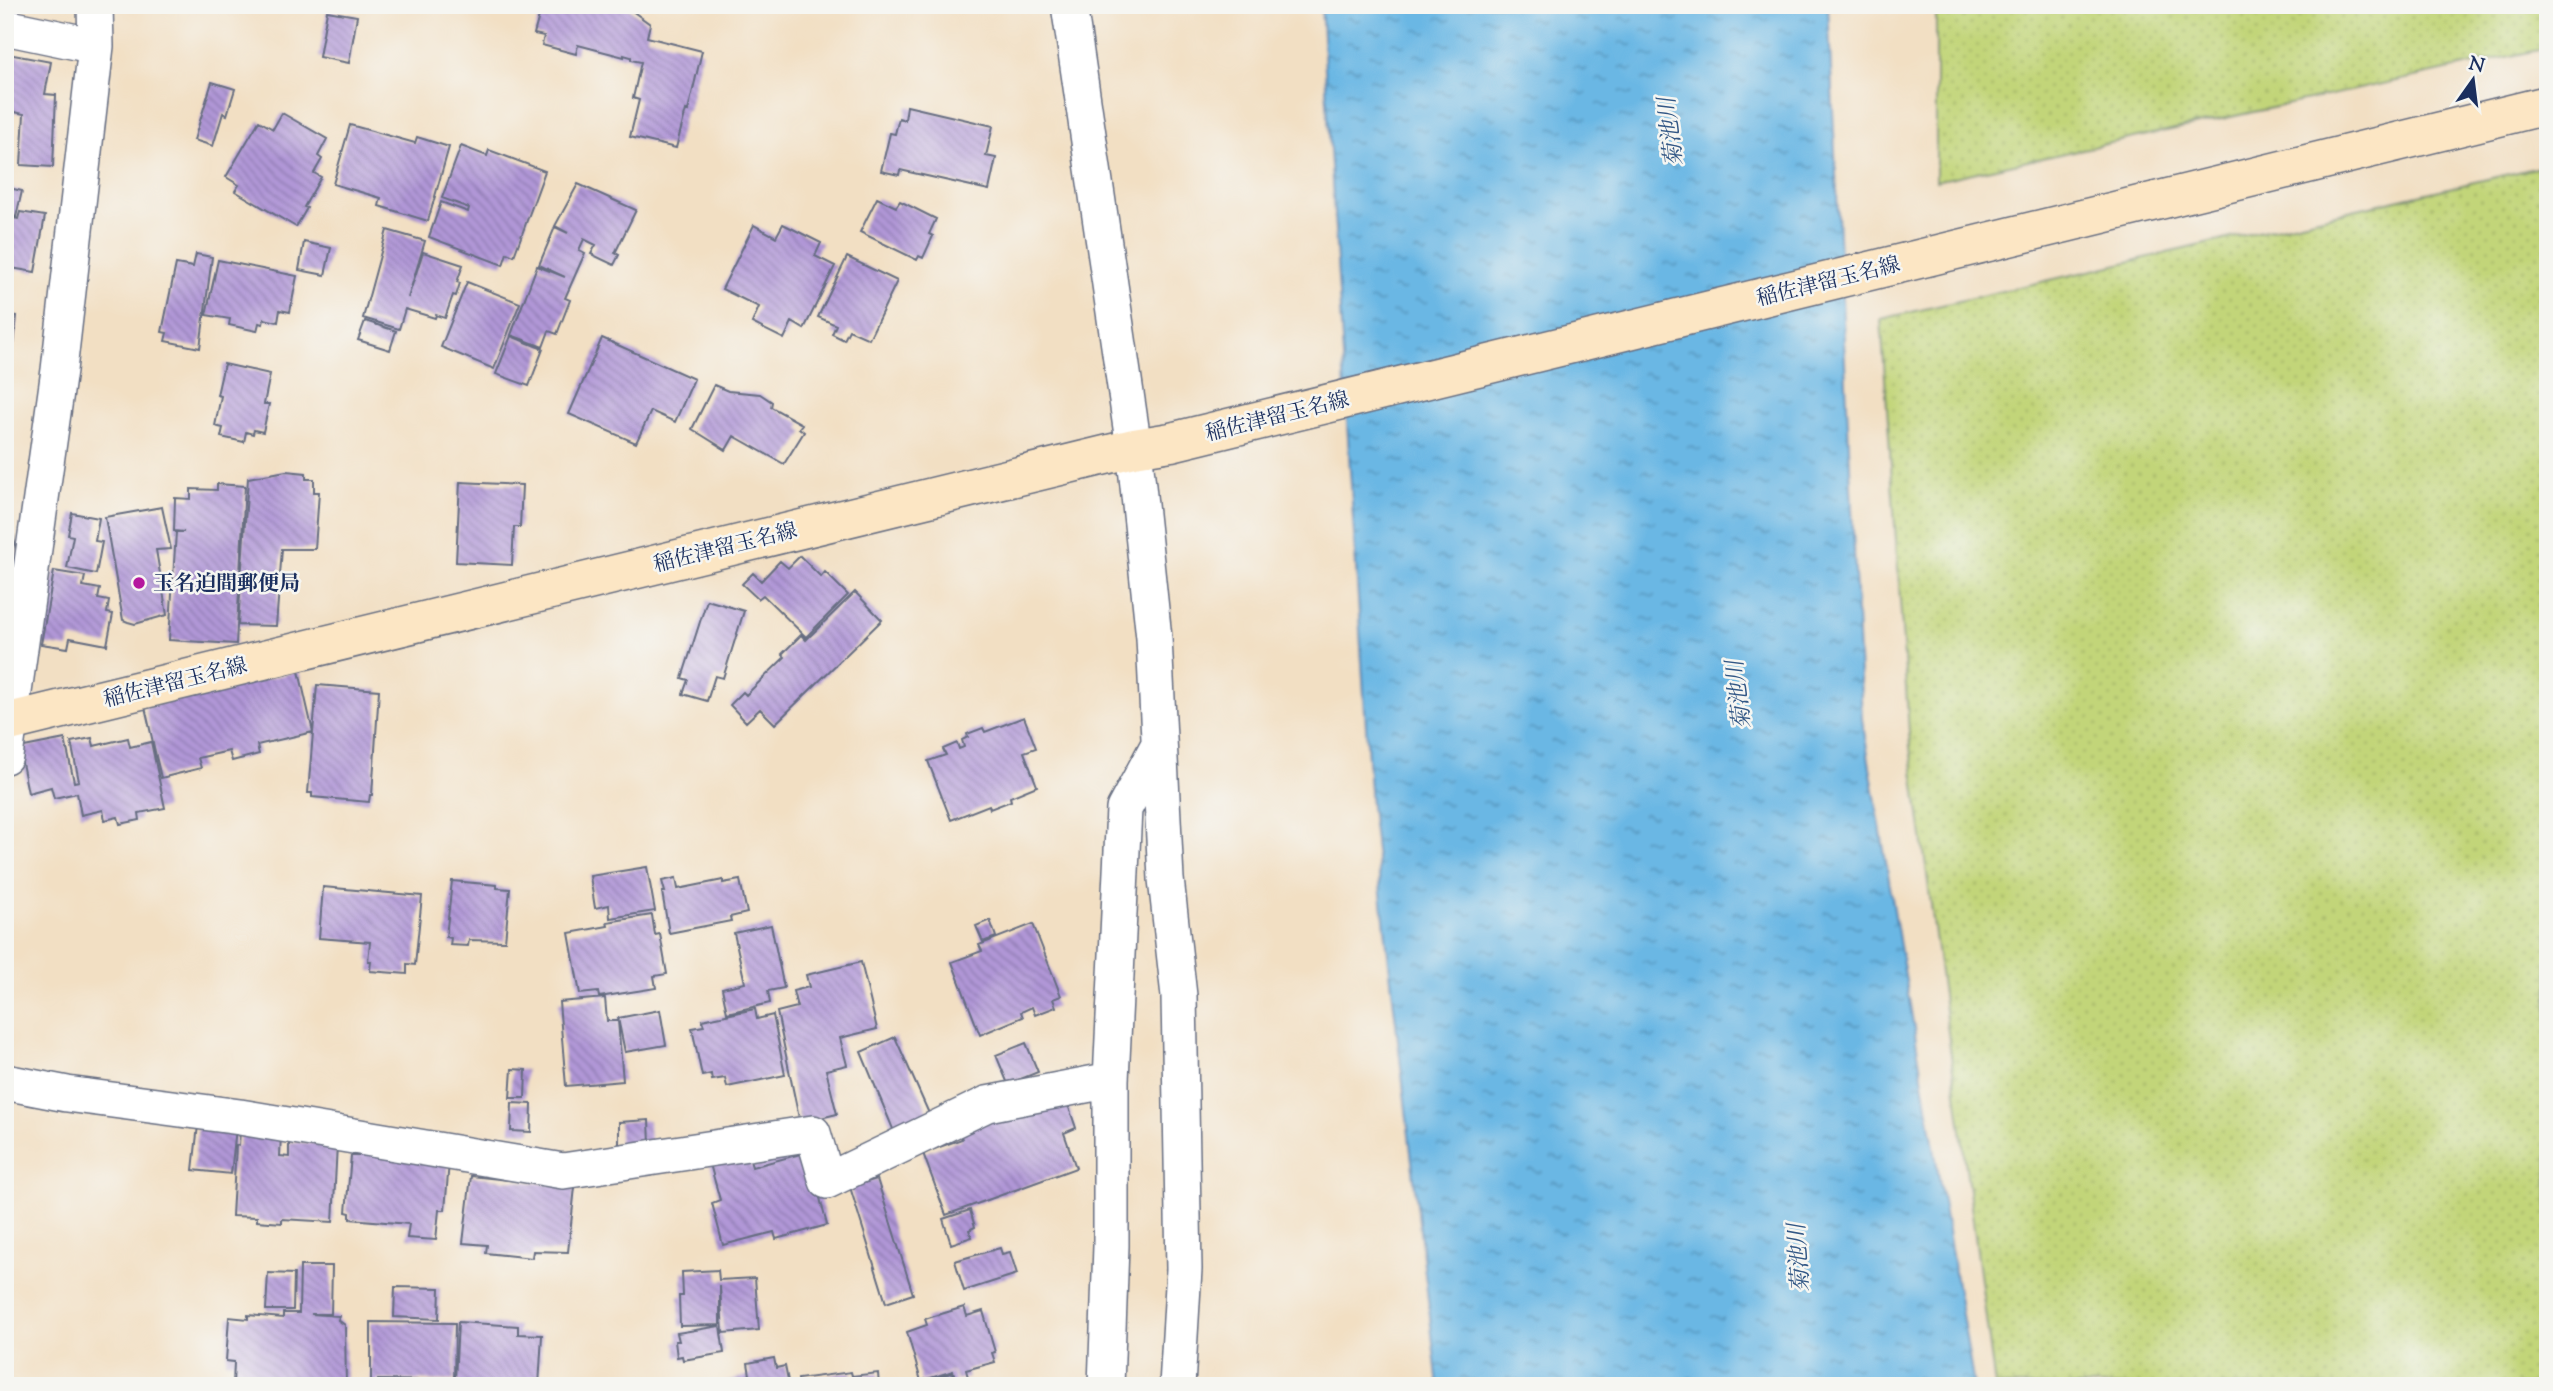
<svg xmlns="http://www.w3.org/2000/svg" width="2553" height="1391" viewBox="0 0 2553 1391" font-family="'Sorts Mill Goudy','Noto Serif JP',serif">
<defs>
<pattern id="park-dots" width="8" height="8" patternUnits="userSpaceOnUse" patternTransform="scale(1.75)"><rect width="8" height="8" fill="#c2d579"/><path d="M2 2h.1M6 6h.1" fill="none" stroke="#a6b76b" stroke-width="1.8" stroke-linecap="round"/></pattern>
<pattern id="water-ripples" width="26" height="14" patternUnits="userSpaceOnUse" patternTransform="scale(1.75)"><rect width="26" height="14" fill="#6ab7e4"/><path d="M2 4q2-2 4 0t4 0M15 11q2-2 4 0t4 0" fill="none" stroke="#5695bc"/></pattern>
<pattern id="building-back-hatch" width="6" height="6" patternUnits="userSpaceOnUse" patternTransform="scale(1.75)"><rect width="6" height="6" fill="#b197d7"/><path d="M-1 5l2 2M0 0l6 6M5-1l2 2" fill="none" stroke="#8f7cb2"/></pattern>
</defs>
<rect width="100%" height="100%" fill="#f6f6f2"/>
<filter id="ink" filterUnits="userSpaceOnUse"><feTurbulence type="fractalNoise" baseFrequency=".0143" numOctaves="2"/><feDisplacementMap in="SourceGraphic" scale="14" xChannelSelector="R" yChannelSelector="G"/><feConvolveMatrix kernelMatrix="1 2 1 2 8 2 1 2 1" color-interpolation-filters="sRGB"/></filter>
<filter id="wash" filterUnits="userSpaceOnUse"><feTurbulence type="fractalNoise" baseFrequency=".00686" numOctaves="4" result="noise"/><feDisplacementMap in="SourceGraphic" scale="28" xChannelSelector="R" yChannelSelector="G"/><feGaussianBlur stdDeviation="1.57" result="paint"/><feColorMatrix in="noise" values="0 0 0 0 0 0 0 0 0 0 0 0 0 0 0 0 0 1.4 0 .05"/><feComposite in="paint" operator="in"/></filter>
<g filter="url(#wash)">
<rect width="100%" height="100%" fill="#f2dfc3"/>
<path fill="url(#park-dots)" stroke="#6e826c" stroke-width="2" d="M1936,5H2548V48L1936,181Z
M2548,165V1386H1995L1910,747L1881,319Z"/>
<path fill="url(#water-ripples)" stroke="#4273a1" stroke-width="2" d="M1321,5H1828L1862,719L1974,1386H1438L1371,807Z"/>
<g id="blocks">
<path fill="url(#building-back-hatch)" d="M542,5H624L650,24L647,37L702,51L688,111L686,110L676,148L630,137L639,100L633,98L641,62L631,60V57L624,55V57L578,45L576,54L542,45L544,36L534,34Z
M327,11L357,16L349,63L319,57Z
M5,20L14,21L8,54L51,62L45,94L56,95L53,167L21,165L24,114L5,110Z
M212,82L235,89L227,115L223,113L213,146L194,140Z
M907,106L993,126L986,156L996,158L989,190L900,170L899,175L881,171L890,133L895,134L899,118L905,120Z
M282,113L327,139L318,156L322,159L314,173L321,177L304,207L307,208L296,227L235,191L239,185L226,177L259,121L273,129Z
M350,125L415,143L417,137L449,147L428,221L379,206L381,198L333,184Z
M461,146L487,156L489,150L545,171L514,256L507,253L503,265L429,237L441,202L468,212L469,208L442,198Z
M578,184L636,210L615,253L619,255L614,265L591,254L596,245L584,239L579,250L585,253L565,298L570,300L557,334L549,331L543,347L511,335L537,266L565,277L539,265L555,227L568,233L555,226Z
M5,187L22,191L16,217L5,214Z
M877,198L896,207L900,201L936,219L929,234L933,236L923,258L919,256L917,260L860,232Z
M20,212L45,216L35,272L5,267V217L18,219Z
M783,224L821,243L815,256L835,266L804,329L792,322L784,339L752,323L759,307L722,289L754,225L776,237Z
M387,230L425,241L408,298L423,252L463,265L457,282L460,283L456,296L453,295L445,318L436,315L435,318L405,309L399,329L363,318Z
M304,242L331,248L325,275L299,270Z
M196,254L212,257L200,348L165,341L167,333L162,332L176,264L193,267Z
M847,257L897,281L869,339L849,330L844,340L832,334L836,325L818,317Z
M218,260L297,276L290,312L280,310L278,322L264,319L263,324L259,323L257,331L229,325L230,319L206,315Z
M467,282L520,303L494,369L441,347Z
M5,296H9L7,315L17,316L14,345H5Z
M365,321L396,331L390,350L358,340Z
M511,336L543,349L529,386L496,374Z
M602,338L694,379L675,422L651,411L636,443L569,414Z
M224,364L270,374L264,404H269L263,432L254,430L253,434L246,432L244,442L221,437L223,428L215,426L221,396L217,395Z
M714,385L728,391L760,394L772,402L771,407L802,424L799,428L804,432L784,464L734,436L726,450L692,429Z
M286,471L306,473V479H314V492H319L315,549H282L276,626L238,625L248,478Z
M460,482L522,485L520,527H514L512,565L456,562Z
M217,484L245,486L236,644L169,640L176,532H184L174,531L175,498L191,499V489L217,490Z
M162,507L171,549L156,550L167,615L135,624L128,622L123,620L105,517Z
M72,513L99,518L95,541L102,542L96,574L67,568L73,536L68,535Z
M13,534L17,557L13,558L15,567L5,569V536Z
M800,556L821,577L825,572L848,595L806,637L763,595L758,599L742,584L753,573L761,581L780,561L788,568Z
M54,571L85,576L83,586L100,589L98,599L109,601L107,613L113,614L107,645L70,638L68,648L41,644Z
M855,592L882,620L775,724L760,709L746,722L730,705L743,692L746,695L785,657L782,654L801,635L806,640Z
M707,600L744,611L723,678L715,676L707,701L683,694L688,680L682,678Z
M299,671L313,732L257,745L259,754L232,761L229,751L198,758L201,768L161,778L145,707Z
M317,685L379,690L372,795H370L369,802L312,797V793H308Z
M1024,717L1036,748L1024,752L1037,786L1010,797L1011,801L990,809L989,805L951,820L928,761L946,755L943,749L957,743L959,749L964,747L962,740L968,737L967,734L983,728L985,732Z
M92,738L94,746L128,738L130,747L151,742L165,808L139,813L140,820L120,824L118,817L105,820L103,810L81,815L77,793L54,798L51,787L28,793L19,748L65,739L74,782L79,781L71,742Z
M647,867L655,911L610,918L609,905L595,908L590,876Z
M676,878L678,889L723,880V883L740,880L747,913L730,917L731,921L669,933L662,892H665L662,881Z
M452,881L497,885V888L510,889L505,941L469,940L468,946L450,945L451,938L446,937Z
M323,887L422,896L415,965L407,964V974L370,971L371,961H368L370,942L319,938Z
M652,915L655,935L660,934L667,974L654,976L656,988L599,997L598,992L580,994L569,933L608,926L607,922Z
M990,920L996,937L983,942L976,926Z
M1033,924L1061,996L1053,999L1056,1007L1035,1015L1032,1007L1021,1012L1023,1017L980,1035L952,962L982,951L979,945Z
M771,925L784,988L768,991L770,1003L727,1013L722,988L745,983L734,933Z
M861,962L877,1029L840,1038L847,1065L826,1070L837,1114L800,1123L777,1012L797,1007L793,991L809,987L806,975Z
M605,998L607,1021H618L623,1081L566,1086L559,1002Z
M755,1009L757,1019L773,1015L785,1075L727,1087L725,1078L712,1080L711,1074L702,1076L692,1028L704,1026L702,1020Z
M660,1010L666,1045L625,1052L618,1018Z
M895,1037L931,1118L895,1134L861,1052Z
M1026,1043L1038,1072L1008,1084L996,1055Z
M512,1069L526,1070L525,1098H510Z
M1065,1096L1076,1128L1064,1133L1076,1168L946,1215L923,1153L962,1139L959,1131Z
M512,1103L532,1104L531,1132L511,1131Z
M649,1120L650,1144H619V1122Z
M198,1125L236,1128L231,1174L193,1170Z
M240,1130L281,1133L280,1156L289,1157V1142L337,1144L333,1222L282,1219V1223L257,1221V1217L232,1216L236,1145L239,1146Z
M358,1151L449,1162L445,1210H439L436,1240L407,1238L409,1224L350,1219V1213L346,1212L351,1156H358Z
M808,1152L827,1225L776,1239L774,1232L723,1245L712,1203L720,1200L710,1164L748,1154L752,1167Z
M471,1176L575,1187L568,1252L533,1251L532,1258L486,1253L487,1245L463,1243Z
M877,1179L913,1294L886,1303L850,1187Z
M970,1210L975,1227L969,1230L972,1237L951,1244L943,1219Z
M1000,1248L1002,1254L1010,1252L1017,1274L964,1291L955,1261Z
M300,1266H332L331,1314H311L339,1316L338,1320L345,1325L346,1386L233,1385L234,1362L226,1361L229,1317L248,1319V1315L283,1318V1313H299Z
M718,1270L719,1280L755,1278L759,1330L723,1333L720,1286V1325L680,1326L679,1296H683L682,1272Z
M268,1273L294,1274L293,1310H266Z
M395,1287L440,1288L439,1319L394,1317Z
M964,1307L967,1316L983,1311L995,1352L992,1353L995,1362L966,1370L968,1377L956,1380L953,1371L921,1381L907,1332L927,1325L925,1319Z
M371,1322L455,1323L454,1381L378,1380V1386H371Z
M458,1322L518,1326V1334L542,1335L539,1386H459L460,1381H455Z
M720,1326L724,1353L683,1360L682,1356L677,1357L675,1341H679L677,1333Z
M774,1358L776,1368L785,1366L789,1386H707L750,1375L748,1363Z
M851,1372L852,1376L878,1373L879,1386H799L798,1379Z
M952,1373L956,1386H914L913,1385Z"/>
</g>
</g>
<g filter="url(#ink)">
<use href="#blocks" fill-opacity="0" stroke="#666d81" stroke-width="2"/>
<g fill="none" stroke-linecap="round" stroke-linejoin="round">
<g stroke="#666d81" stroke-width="38">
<path id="minor" d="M1069,5L1134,448L1154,638L1166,879L1179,996L1184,1269L1177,1386
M5,27L96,46
M5,756L59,370L96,46L95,5
M5,1082L67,1094L240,1117L563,1171L813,1133L827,1181L987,1104L1111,1080
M1106,1386L1111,1246V1080L1124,809L1159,744"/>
</g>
<g stroke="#666d81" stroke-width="41">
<path id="secondary" d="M5,723L1134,448L1171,442L2548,105"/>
</g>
<use href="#minor" stroke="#fff" stroke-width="35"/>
<use href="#secondary" stroke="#fce6c4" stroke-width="38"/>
</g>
</g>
<circle fill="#b5179e" stroke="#f6f6f2" stroke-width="2.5" cx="139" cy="583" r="7"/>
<g text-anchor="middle" stroke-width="5" stroke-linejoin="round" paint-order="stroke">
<g font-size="21" fill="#1b2f5e" stroke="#f6f6f2">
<text transform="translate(1828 281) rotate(-14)" y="7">稲佐津留玉名線</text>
<text transform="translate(1277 416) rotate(-14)" y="7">稲佐津留玉名線</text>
<text transform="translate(725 547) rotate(-14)" y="7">稲佐津留玉名線</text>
<text transform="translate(175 682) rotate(-14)" y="7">稲佐津留玉名線</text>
</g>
<g font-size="21" font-weight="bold" fill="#1b2f5e" stroke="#f6f6f2" text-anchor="start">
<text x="153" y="590">玉名迫間郵便局</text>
</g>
<g font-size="23" font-style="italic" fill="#335886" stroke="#f6f6f2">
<text transform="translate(1670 132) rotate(-97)" y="8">菊池川</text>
<text transform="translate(1738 695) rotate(-97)" y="8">菊池川</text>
<text transform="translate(1798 1258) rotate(-94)" y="8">菊池川</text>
</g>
</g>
<rect width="2553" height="1391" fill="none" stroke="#f6f6f2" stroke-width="28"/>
<g transform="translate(2473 80) rotate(14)" stroke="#f6f6f2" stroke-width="5" paint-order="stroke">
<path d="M0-5L12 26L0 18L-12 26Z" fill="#1b2f5e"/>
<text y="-10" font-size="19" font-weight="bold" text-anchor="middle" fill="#1b2f5e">N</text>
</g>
</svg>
